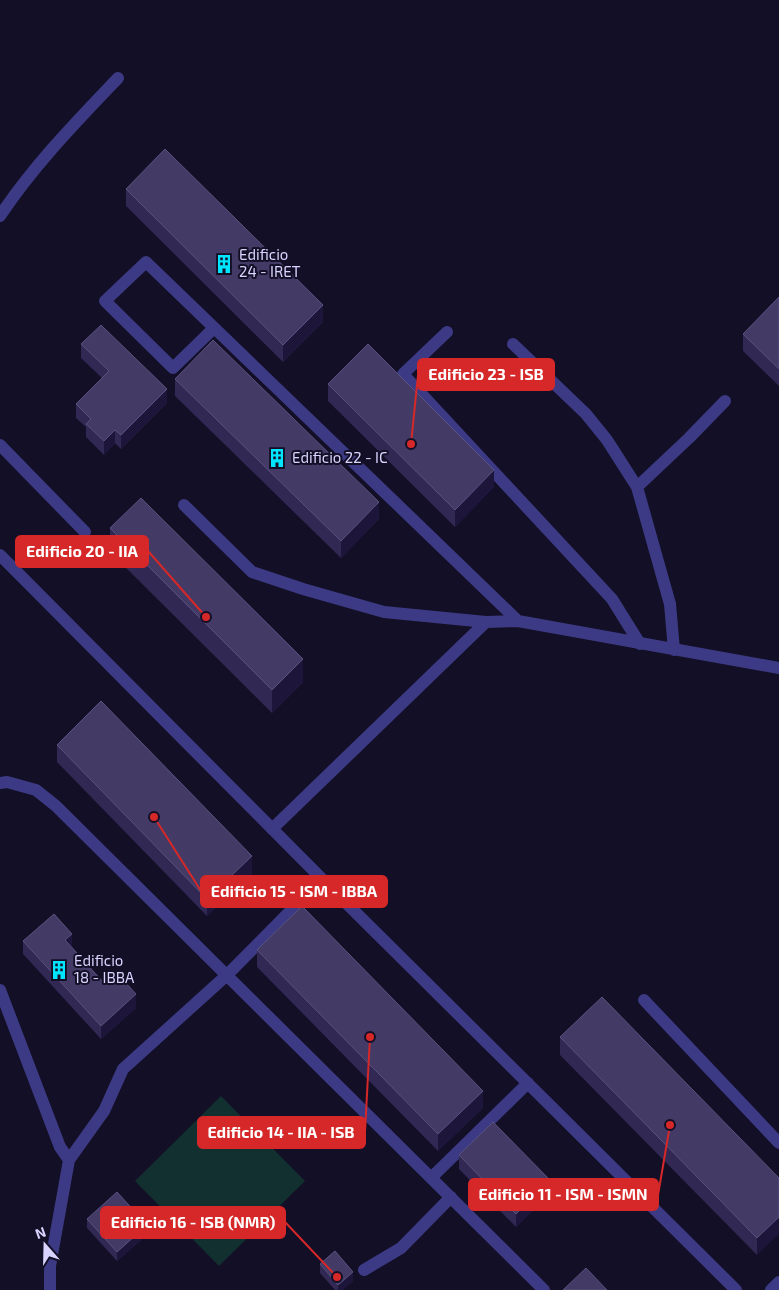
<svg xmlns="http://www.w3.org/2000/svg" width="779" height="1290" viewBox="0 0 779 1290" font-family="'Exo 2',sans-serif">
<rect width="100%" height="100%" fill="#130f26"/>
<path fill="#12302f" d="M221,1096L305,1181L219,1266L135,1181Z"/>
<g fill="none" stroke-linecap="round" stroke-linejoin="round">
<path stroke="#3d3a85" stroke-width="12" d="M0,216C34,165 76,122 118,78
M214,328L173,368L105,301L146,262L518,621
M447,332L403,374L612,599L640,644
M513,344L586,414L607,440L637,487L670,604L674,650
M0,445L85,532
M637,487L689,438L725,401
M184,505L252,572L303,589L384,612L486,622
M0,555L322,879L736,1290
M0,783L7,782L36,790L56,806L544,1290
M272,829L486,622L518,621L779,668
M0,990L60,1147L69,1160
M644,1000L779,1143
M431,1178L528,1083
M364,1270L401,1248L451,1197
M50,1290V1266L69,1160L104,1111L123,1069L227,975L322,879
M771,1290L779,1282"/>
</g>
<path fill="#312854" d="M126,189L323,322L283,362L126,206Z
M779,297V386L743,351V334Z
M81,344L167,403L121,449L115,443L104,455L86,437V427L76,418V404L102,378L81,358Z
M175,379L379,519L341,558L175,396Z
M328,384L494,487L455,527L328,401Z
M110,528L303,682L272,713L110,552Z
M57,745L252,873L207,916L57,762Z
M23,941L72,947L104,983L136,1008L101,1039L23,954Z
M257,950L483,1108L438,1151L257,967Z
M560,1037L779,1178L757,1255L560,1055Z
M459,1155L550,1194L516,1227L459,1169Z
M87,1219L147,1235L117,1261L87,1228Z
M320,1264L353,1281L343,1290H335L320,1273Z"/>
<path fill="#1d163a" d="M323,305V322L283,362V345Z
M167,389V403L121,449V435Z
M115,430V443L104,455V441Z
M494,470V487L455,527V510Z
M379,502V519L341,558V541Z
M303,659V682L272,713V690Z
M252,856V873L207,916V899Z
M72,934V947L65,953V940Z
M136,994V1008L101,1039V1026Z
M483,1091V1108L438,1151V1134Z
M550,1180V1194L516,1227V1214Z
M779,1217V1234L757,1255V1238Z
M147,1225V1235L117,1261V1252Z
M353,1272V1281L343,1290H338V1285Z"/>
<path fill="#433a66" stroke="#5a527e" d="M165,149L323,305L283,345L126,189Z
M779,297V369L743,334Z
M101,325L167,389L121,435L115,430L104,441L86,424L91,419L76,404L109,371L81,344Z
M213,340L379,502L341,541L175,379Z
M368,344L494,470L455,510L328,384Z
M141,498L303,659L272,690L110,528Z
M101,701L252,856L207,899L57,745Z
M302,906L483,1091L438,1134L257,950Z
M54,914L72,934L65,940L104,983L116,972L136,994L101,1026L23,941Z
M602,997L779,1178V1217L757,1238L560,1037Z
M493,1122L550,1180L516,1214L459,1155Z
M117,1192L147,1225L117,1252L87,1219Z
M335,1251L353,1272L338,1285L320,1264Z
M586,1268L607,1290H563Z"/>
<defs>
<g id="building-bare" transform="scale(1.5)"><path d="M-4-6H4V6H1V3H-1V6H-4ZM-2.5-4.3h1.7v1.8h-1.7ZM.8-4.3h1.7v1.8H.8ZM-2.5-1h1.7V.8h-1.7ZM.8-1h1.7V.8H.8Z" fill="#00e5ff" stroke="#130f26" stroke-width="2.5" paint-order="stroke"/></g>
</defs>
<g fill-rule="evenodd">
<use href="#building-bare" x="224" y="264"/>
<use href="#building-bare" x="277" y="458"/>
<use href="#building-bare" x="59" y="970"/>
</g>
<g text-anchor="middle" stroke-width="4" stroke-linejoin="round" paint-order="stroke">
<g font-size="15" fill="#d9d4ff" stroke="#130f26" text-anchor="start">
<text x="239" y="260">Edificio<tspan x="239" dy="17">24 - IRET</tspan></text>
<text x="292" y="463">Edificio 22 - IC</text>
<text x="74" y="966">Edificio<tspan x="74" dy="17">18 - IBBA</tspan></text>
</g>
</g>
<path fill="none" stroke="#d62828" stroke-width="2" d="M411 444L418 375M206 617L148 551M154 817L201 891M370 1037L365 1132M670 1125L658 1195M337 1277L285 1222"/>
<g fill="#d62828" stroke="#130f26" stroke-width="2">
<circle cx="411" cy="444" r="5"/>
<circle cx="206" cy="617" r="5"/>
<circle cx="154" cy="817" r="5"/>
<circle cx="370" cy="1037" r="5"/>
<circle cx="670" cy="1125" r="5"/>
<circle cx="337" cy="1277" r="5"/>
</g>
<g fill="#d62828" stroke="#d62828" stroke-width="2">
<rect x="418" y="359" width="136" height="31" rx="5"/>
<rect x="16" y="536" width="132" height="31" rx="5"/>
<rect x="201" y="876" width="186" height="31" rx="5"/>
<rect x="198" y="1117" width="167" height="31" rx="5"/>
<rect x="469" y="1179" width="189" height="31" rx="5"/>
<rect x="101" y="1207" width="184" height="31" rx="5"/>
</g>
<g font-size="16" text-anchor="middle" font-weight="bold" fill="#fff">
<text x="486" y="380">Edificio 23 - ISB</text>
<text x="82" y="557">Edificio 20 - IIA</text>
<text x="294" y="897">Edificio 15 - ISM - IBBA</text>
<text x="281" y="1138">Edificio 14 - IIA - ISB</text>
<text x="563" y="1200">Edificio 11 - ISM - ISMN</text>
<text x="193" y="1228">Edificio 16 - ISB (NMR)</text>
</g>
<g transform="translate(45 1245) rotate(340)" stroke="#130f26" stroke-width="4" paint-order="stroke">
<path d="M0-4L9 19L0 12L-9 19Z" fill="#d9d4ff"/>
<text y="-8" font-size="14" font-weight="bold" text-anchor="middle" fill="#d9d4ff">N</text>
</g>
</svg>
